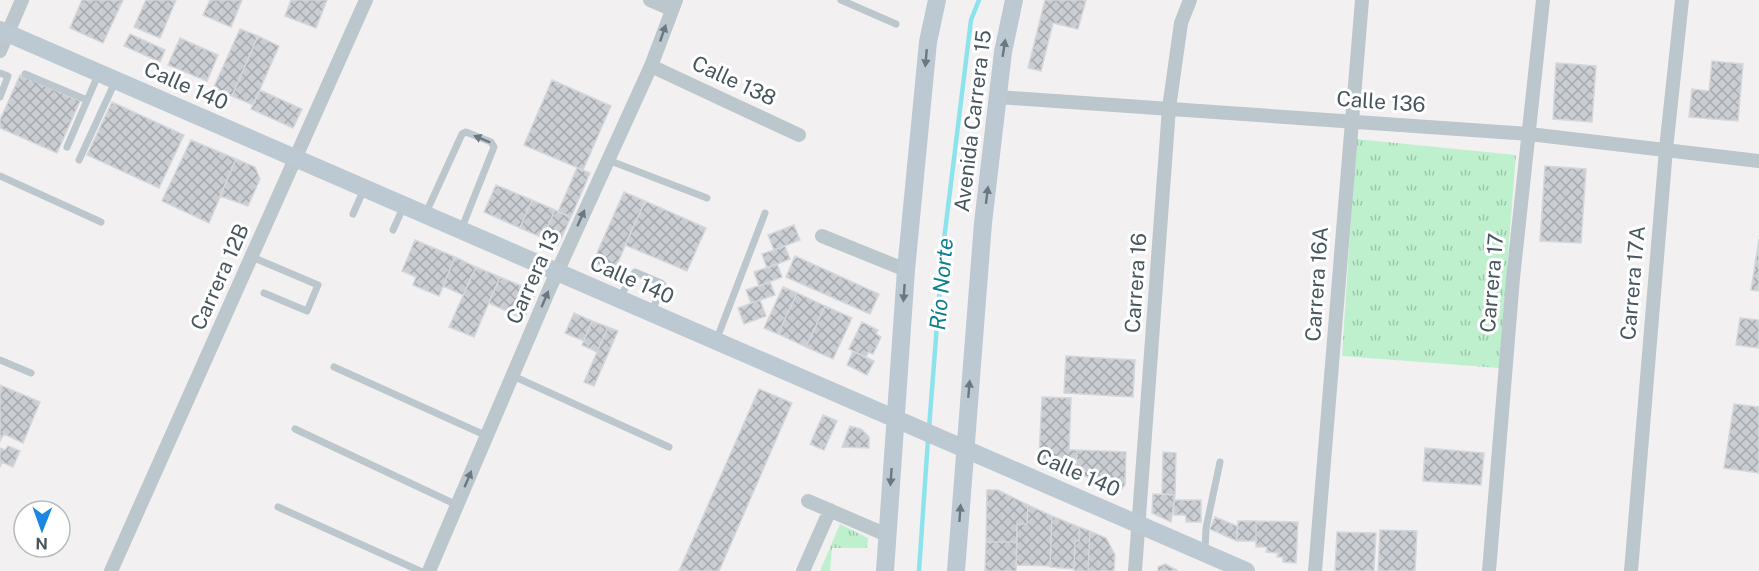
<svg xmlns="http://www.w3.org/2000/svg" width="1759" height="571" viewBox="0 0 1759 571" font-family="'Public Sans',sans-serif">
<defs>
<pattern id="park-tufts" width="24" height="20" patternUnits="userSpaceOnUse" patternTransform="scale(1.5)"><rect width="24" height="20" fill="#bff0cd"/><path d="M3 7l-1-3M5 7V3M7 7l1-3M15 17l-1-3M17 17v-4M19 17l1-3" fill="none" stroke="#9dc5aa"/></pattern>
<pattern id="building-cross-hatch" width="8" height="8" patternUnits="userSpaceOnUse" patternTransform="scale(1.5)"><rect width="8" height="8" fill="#caced3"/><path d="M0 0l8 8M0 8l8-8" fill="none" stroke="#a6aaae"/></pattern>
</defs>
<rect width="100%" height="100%" fill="#f3f0f1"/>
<path fill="url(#park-tufts)" d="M1356,139L1516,155L1499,368L1342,356Z
M840,524L868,538L867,548H832L830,571H820Z"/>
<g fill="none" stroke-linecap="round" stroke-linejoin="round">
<path stroke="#8de3ec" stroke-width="4.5" d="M929,428L943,248L971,20L979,0
M919,571L928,439"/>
</g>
<path fill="url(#building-cross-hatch)" stroke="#d4d7dc" stroke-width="1.5" d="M82,0H123L103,43L70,28Z
M146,0H176L160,38L134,27Z
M210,0H242L231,27L203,15Z
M291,0H327L316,28L285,16Z
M1045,0H1086L1078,29L1053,23L1041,71L1028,68Z
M240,29L258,36L232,96L213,89Z
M130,34L165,50L160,62L124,46Z
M258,36L279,46L253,105L232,96Z
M180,38L218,55L207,81L168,65Z
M1712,61L1743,64L1738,121L1689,117L1692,89L1709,91Z
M1556,63L1596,66L1592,122L1553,119Z
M20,75L80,101L57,153L0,128V120Z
M552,80L611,106L583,170L524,145Z
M260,90L302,109L293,128L251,109Z
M112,102L184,135L159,188L87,155Z
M191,140L236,159L209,223L162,201Z
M236,159L255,167L260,179L248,206L220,196Z
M1545,166L1586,169L1581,243L1540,241Z
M577,168L590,173L571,217L558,212Z
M496,185L532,200L520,228L484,212Z
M624,192L645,201L614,271L593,262Z
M532,200L555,210L543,238L520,228Z
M645,201L706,228L687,271L625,245Z
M555,210L571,217L558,245L543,238Z
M794,225L800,240L774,250L768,235Z
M1759,239V291L1751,290Z
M415,240L455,257L439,296L413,285L416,277L402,271Z
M785,246L790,259L767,268L762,254Z
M795,256L879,294L870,314L786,277Z
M455,257L476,267L463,295L443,286Z
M777,264L782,277L759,286L754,272Z
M476,267L500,277L474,337L449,327Z
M500,277L536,292L524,319L489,303Z
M770,282L775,295L751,303L746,290Z
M783,287L797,293L778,334L764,328Z
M797,293L825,306L806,347L778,334Z
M760,300L766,316L744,324L738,308Z
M825,306L852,318L833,359L806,347Z
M574,313L592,321L584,341L565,333Z
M1740,318L1759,320V348L1736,345Z
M592,321L608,327L597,352L582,345Z
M862,322L878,330L876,334L881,337L873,354L868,352L866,358L849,349Z
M608,327L618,331L594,386L584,382Z
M853,351L874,361L867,375L847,365Z
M1066,356L1135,360L1133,397L1064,393Z
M0,385L40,402L23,443L4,434L0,441Z
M759,389L792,403L719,571H679Z
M1042,397L1071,398L1069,450H1077L1076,472L1039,457Z
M1734,404L1759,407V473L1724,468Z
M823,415L837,421L824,450L810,444Z
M850,426L861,429L869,437V448L842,447Z
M8,446L20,451L13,467L2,462L0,467V448L5,450Z
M1425,448L1484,453L1481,485L1423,481Z
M1077,450L1126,452L1125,485L1120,491L1115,490L1076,472Z
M1163,452L1176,453L1175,495L1162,494Z
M987,490H998L1028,505L1027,524H1017V542H986Z
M1153,494L1175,495L1171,522L1152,513Z
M1174,500H1201V522H1186V515H1174Z
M1028,505L1052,516L1050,566L1016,565L1017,524H1027Z
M1052,516L1079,527V541H1075L1074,569L1050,567Z
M1215,517L1237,526V541L1210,529Z
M1238,521H1256V541H1237Z
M1256,521L1298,522L1296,563L1283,562V557H1277L1278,553L1266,552L1267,547H1256Z
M1079,527L1090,531L1088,571H1074L1075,541H1079Z
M1380,530L1417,531L1415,571H1378Z
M1090,531L1106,538L1115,555L1114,571H1088Z
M1337,532L1376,533L1374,571H1335Z
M986,542H1017L1016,571H985Z
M1165,564L1178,571H1158V567Z"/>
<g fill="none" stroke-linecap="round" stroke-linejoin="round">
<path stroke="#bcc6cd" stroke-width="7" d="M841,0L896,24
M0,73L8,76L0,97
M25,74L87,100
M67,147L98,75
M79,160L115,82
M608,160L707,198
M0,176L101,222
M353,214L364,189
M425,215L462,134L466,132L491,142L494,147L461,230
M393,230L403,208
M252,257L318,285L307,311L264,293
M620,297L635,272L661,283L663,285L651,313
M716,341L765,213
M0,360L31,373
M334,367L487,436
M513,376L669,447
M295,429L457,505
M278,507L420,571
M1205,551L1206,528L1220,462"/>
<path stroke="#bcc6cd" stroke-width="14" d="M650,0L671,9
M0,51L22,0
M651,66L799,135
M998,97L1529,134L1759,161
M822,236L906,270
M808,501L887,535
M111,571L366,0
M429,571L549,290L651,66L676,0
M803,571L830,510
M1135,571L1169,108L1181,23L1190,0
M1315,571L1362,0
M1489,571L1513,278L1543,0
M1631,571L1666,149L1682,0"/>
<path stroke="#bcc9d2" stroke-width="18" d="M0,30L1246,571
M885,571L906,270L928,42L937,0
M956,571L983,223L1003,52L1014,0"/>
</g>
<defs><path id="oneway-solid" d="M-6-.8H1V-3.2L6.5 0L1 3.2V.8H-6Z" transform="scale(1.5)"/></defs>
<g fill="#6b787f">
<use href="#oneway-solid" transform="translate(663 33) rotate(-71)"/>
<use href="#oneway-solid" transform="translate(482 139) rotate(-157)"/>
<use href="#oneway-solid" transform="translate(581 218) rotate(-66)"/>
<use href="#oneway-solid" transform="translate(545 299) rotate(-67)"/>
<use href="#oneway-solid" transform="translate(468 479) rotate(-67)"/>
</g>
<g fill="#6b7881">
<use href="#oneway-solid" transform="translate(1004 48) rotate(-81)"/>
<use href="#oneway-solid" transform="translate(926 58) rotate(95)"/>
<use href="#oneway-solid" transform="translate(987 195) rotate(-83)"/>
<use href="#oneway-solid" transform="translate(904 293) rotate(94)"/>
<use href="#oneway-solid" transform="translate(969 389) rotate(-85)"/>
<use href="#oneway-solid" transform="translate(891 477) rotate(94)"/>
<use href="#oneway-solid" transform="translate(960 513) rotate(-86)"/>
</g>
<g text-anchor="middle" stroke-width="6" stroke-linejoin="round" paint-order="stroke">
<g font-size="21" fill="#48565e" stroke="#fff">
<text transform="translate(734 81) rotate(25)" y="7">Calle 138</text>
<text transform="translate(186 86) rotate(24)" y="7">Calle 140</text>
<text transform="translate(1381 102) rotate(4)" y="7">Calle 136</text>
<text transform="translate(973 121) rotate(-83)" y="7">Avenida Carrera 15</text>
<text transform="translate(220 277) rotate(-66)" y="7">Carrera 12B</text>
<text transform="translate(533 277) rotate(-66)" y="7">Carrera 13</text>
<text transform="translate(632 280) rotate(24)" y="7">Calle 140</text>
<text transform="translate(1136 283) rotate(-86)" y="7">Carrera 16</text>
<text transform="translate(1492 283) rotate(-85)" y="7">Carrera 17</text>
<text transform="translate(1633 283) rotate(-85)" y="7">Carrera 17A</text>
<text transform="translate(1317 284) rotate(-86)" y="7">Carrera 16A</text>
<text transform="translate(1078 473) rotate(24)" y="7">Calle 140</text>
</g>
<g font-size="22" font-style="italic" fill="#0d808e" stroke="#fff">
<text transform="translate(941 284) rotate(-85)" y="8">Río Norte</text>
</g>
</g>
<g transform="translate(42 529) rotate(181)"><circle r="28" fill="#ffffff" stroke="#b6bbbf" stroke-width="1.5"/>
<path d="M0-4.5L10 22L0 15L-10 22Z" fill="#1987e4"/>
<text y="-9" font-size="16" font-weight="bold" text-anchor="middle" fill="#48565e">N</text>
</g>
</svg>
